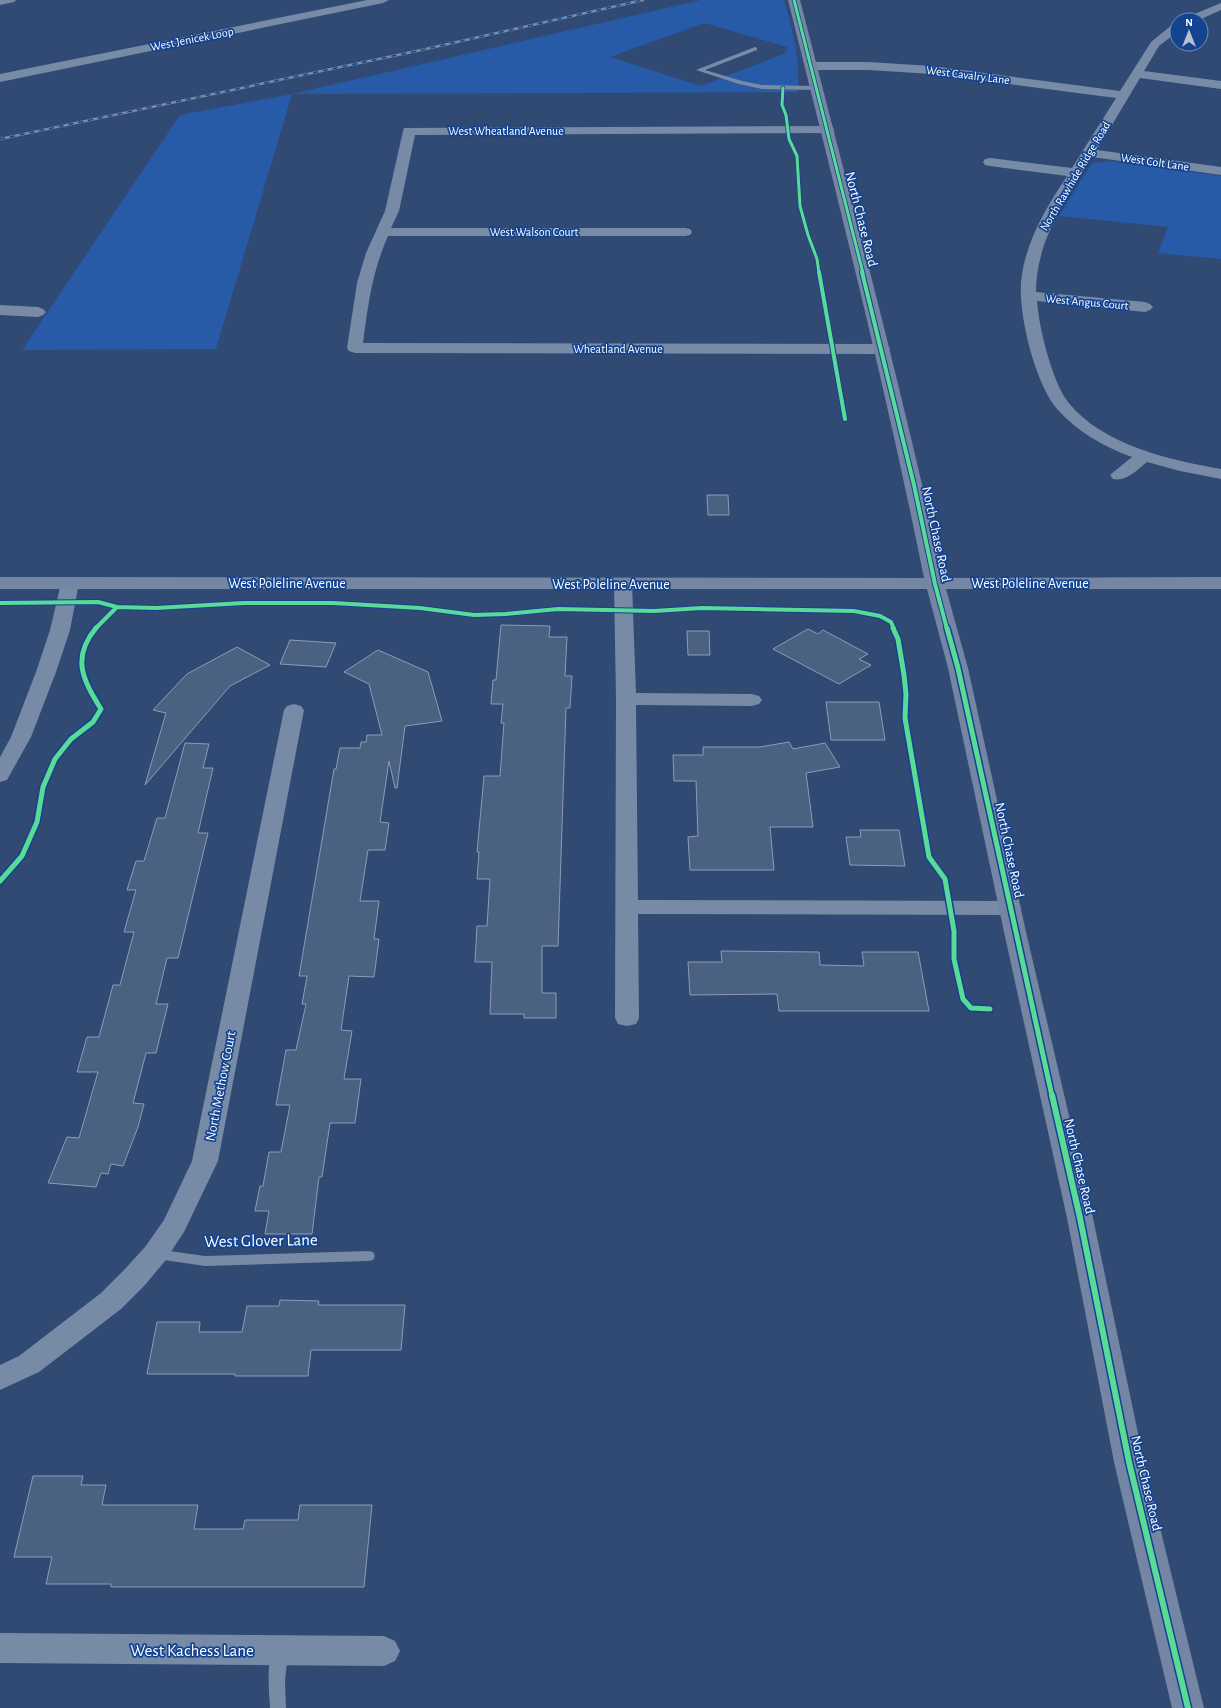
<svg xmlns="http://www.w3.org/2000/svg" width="1221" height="1708" viewBox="0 0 1221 1708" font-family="'Alegreya Sans',sans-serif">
<rect width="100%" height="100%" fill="#304a74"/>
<path fill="#275aa7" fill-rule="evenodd" d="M701,0H784C793,32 800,57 798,92L292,94L216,349L22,350L180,115L292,94ZM704,23L787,47L786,53L701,86L610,57Z
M1109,161L1221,176V259L1158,253L1168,227L1059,216L1090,166L1094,163Z"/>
<path fill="#4b6182" stroke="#8c9cb5" d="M707,495H728L729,515H708Z
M501,625L550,626L549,637H567L565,676H572L570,708H566L558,946H542V993H556V1018H524V1014H490L492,962H475L477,926H487L490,879H477L479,852H477L484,776H500L504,723H501L503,704H491L493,680H496Z
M808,629L818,634L823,630L868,654L859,659L871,665L839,684L773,649Z
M687,631H709L710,655H688Z
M290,640L336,643L326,667L280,664Z
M237,647L270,665L230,686L145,785L166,713L153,710L187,674Z
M378,650L428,672L442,721L405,726L397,788H395L389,761L380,822L389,823L385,850H368L360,901H379L374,939H379L374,977L349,976L341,1030L352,1031L344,1079H361L355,1123H330L322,1177H319L312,1234H265L269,1211H255L260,1186H263L269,1152H281L290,1105H276L286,1050H296L306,1004H302L307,976H299L334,769H336L340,748H360L361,742H366L367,735H382L369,684L344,672Z
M826,702H879L885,740H831Z
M789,742L793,749L825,743L840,767L806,773L813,827H770L774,870H690L688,837L698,836L696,781H674L673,755H703V747H760Z
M185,743L209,744L203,768H213L198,833H208L178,958H167L156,1004H168L156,1053H146L133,1103L144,1104L138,1127L123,1166L111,1164L108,1174L101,1173L96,1187L48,1183L67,1137L79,1138L98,1072H77L87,1037H99L113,985H120L134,932H124L136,890H127L136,861H144L157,818H165Z
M860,830H899L905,866L850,865L846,837H861Z
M721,951L819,952L820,965L864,966L862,952H918L929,1011H779L777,994L690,995L688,962H722Z
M280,1300L319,1301L318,1305H405L401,1350H311L308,1376H235V1374H147L157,1322H200L199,1332H242L247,1306H279Z
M33,1476H83L81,1485H106L102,1505H198L194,1529H243L245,1520H298L300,1505H372L364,1587H111V1584H46L52,1557H14Z"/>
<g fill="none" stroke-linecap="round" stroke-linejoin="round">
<path fill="#778ba7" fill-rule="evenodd" d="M755,47L757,48V50L705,70L742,81L762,85L816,86L819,88L816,90L762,89L739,84L696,70Z
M155,1249L205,1256L368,1251L373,1252L375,1256L373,1260L368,1261L205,1266L150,1258L148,1254L150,1250Z
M280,1644L286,1646L288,1651L285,1681L286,1708H270C269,1689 266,1664 274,1646Z"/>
<path fill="#778ba7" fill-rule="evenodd" d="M0,0H16L14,2L0,5Z
M367,0H389L383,3L0,82V74Z
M1221,3V10L1199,20H1183L1185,18Z
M1177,23V32L1159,46L1144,71L1221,81V89L1140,78L1097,150L1221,167V175L1092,157C1066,200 1036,240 1036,292L1145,302L1150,304L1153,307L1150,310L1145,312L1037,301C1039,328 1052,381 1068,402C1102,445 1170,460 1221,469V479L1180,471L1147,462C1137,470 1126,482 1113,479L1110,475L1132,457C1104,447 1078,432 1058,410C1037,387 1022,327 1021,296C1020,285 1022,271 1025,260C1033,229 1050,202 1067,176L990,166L985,165L983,162L985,159L990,158L1072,168L1116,98L932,74L868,70H811L807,69L805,66L807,63L811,62H868L932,66L1120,91L1151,42L1173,24Z
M828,126L833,127L834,130L833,133L415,135L399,211L391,228H685L690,229L692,232L690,235L685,236H388C372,272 368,305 363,343L882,344L888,346L890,349L888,352L882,354L355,353L349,351L347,348L357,283L366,253L385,211L403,131L404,128Z
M0,305L38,307L43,309L46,312L43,315L38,317L0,315Z
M70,577L77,579L79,583L70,630L56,672L31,737L7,780L0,782V757L11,737L36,672L50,630L61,583L63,579Z
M623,578L630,580L632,584L636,693L752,694L759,696L762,700L759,704L752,706L636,705L638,900L1010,901L1018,903L1021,908L1018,913L1010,915L638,914L639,1018L636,1024L627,1026L618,1024L615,1018L616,699L614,584L616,580Z
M294,704L301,706L304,710L218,1161L184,1232L165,1261L145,1285L121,1309L39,1372L0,1390V1365L19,1356L101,1293L125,1269L145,1247L164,1220L192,1161L284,710L287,706Z
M0,1633L384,1636L395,1641L400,1651L395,1661L384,1666L0,1663Z"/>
<path fill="#7486a3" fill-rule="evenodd" d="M788,0H800C849,192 901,384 943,578L1221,577V589H946L968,668L1026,932L1093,1218L1144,1462L1204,1708H1172L1114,1462L1067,1218L1004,932L948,668L927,589H0V577L924,578C885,384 836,192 788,0Z"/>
<g stroke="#7a8ba7" stroke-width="2.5">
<path id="rail" d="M0,139L426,49L643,0"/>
</g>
<use href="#rail" stroke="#144390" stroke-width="1.5" stroke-dasharray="5" stroke-linecap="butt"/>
<g stroke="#144390" stroke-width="4.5">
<path id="cycleway-far3" d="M794,0L863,273
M783,88L782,105L786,115L789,139L797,156L800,206L808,235L817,259L819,273"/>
</g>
<g stroke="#144390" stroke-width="6">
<path id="cycleway-far2" d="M819,272L845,419
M862,272L914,485L935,584L947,629
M0,603L98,602L117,607L156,608L244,603H333L420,608L474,615L506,614L558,609L654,611L702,608L854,611L880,616L891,622L894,629
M95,629L117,607"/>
</g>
<g stroke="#144390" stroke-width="8">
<path id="cycleway-far1" d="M893,628L898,639L904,675L906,694L905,718L929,857L945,879L954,931V959L963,999L971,1008L990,1009
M947,628L958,668L1052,1096
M0,881L22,856L37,822L43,787L55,759L71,739L93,722L101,709C83,680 71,658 96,628"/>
</g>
<g stroke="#144390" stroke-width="9">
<path id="cycleway" d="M1052,1095L1080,1218L1129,1462L1188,1708"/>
</g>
<use href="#cycleway-far3" stroke="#5adb95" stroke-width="3"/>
<use href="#cycleway-far2" stroke="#5adb95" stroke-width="4"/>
<use href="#cycleway-far1" stroke="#5adb95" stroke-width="5"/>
<use href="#cycleway" stroke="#5adb95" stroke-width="6"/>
</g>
<g text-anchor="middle" stroke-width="3.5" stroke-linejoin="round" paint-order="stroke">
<g font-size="12" fill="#fff" stroke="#144390">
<text transform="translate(192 39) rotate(-11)" y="4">West Jenicek Loop</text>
<text transform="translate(968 75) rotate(7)" y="4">West Cavalry Lane</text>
<text x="506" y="135">West Wheatland Avenue</text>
<text transform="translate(1155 162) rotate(8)" y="4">West Colt Lane</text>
<text transform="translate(1075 176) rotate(-59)" y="4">North Rawhide Ridge Road</text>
<text x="534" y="236">West Walson Court</text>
<text transform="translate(1087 302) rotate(5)" y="4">West Angus Court</text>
<text x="618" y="353">Wheatland Avenue</text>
</g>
<g font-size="14" fill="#fff" stroke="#144390">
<text transform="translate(862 219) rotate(76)" y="5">North Chase Road</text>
<text transform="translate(937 534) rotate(78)" y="5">North Chase Road</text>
<text x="287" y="588">West Poleline Avenue</text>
<text x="1030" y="588">West Poleline Avenue</text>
<text x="611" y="589">West Poleline Avenue</text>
<text transform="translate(1010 850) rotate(78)" y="5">North Chase Road</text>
<text transform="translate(220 1086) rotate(-79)" y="5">North Methow Court</text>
<text transform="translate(1080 1166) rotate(77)" y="5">North Chase Road</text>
<text transform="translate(1147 1483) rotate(77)" y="5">North Chase Road</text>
</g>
<g font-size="17" fill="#fff" stroke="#144390">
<text transform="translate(261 1240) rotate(-1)" y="6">West Glover Lane</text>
<text x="192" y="1656">West Kachess Lane</text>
</g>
</g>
<g transform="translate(1189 32)"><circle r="19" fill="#144390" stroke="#728ebc"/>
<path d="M0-3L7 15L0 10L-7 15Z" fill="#b7c0ce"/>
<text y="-6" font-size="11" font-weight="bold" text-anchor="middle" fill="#ffffff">N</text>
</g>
</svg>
